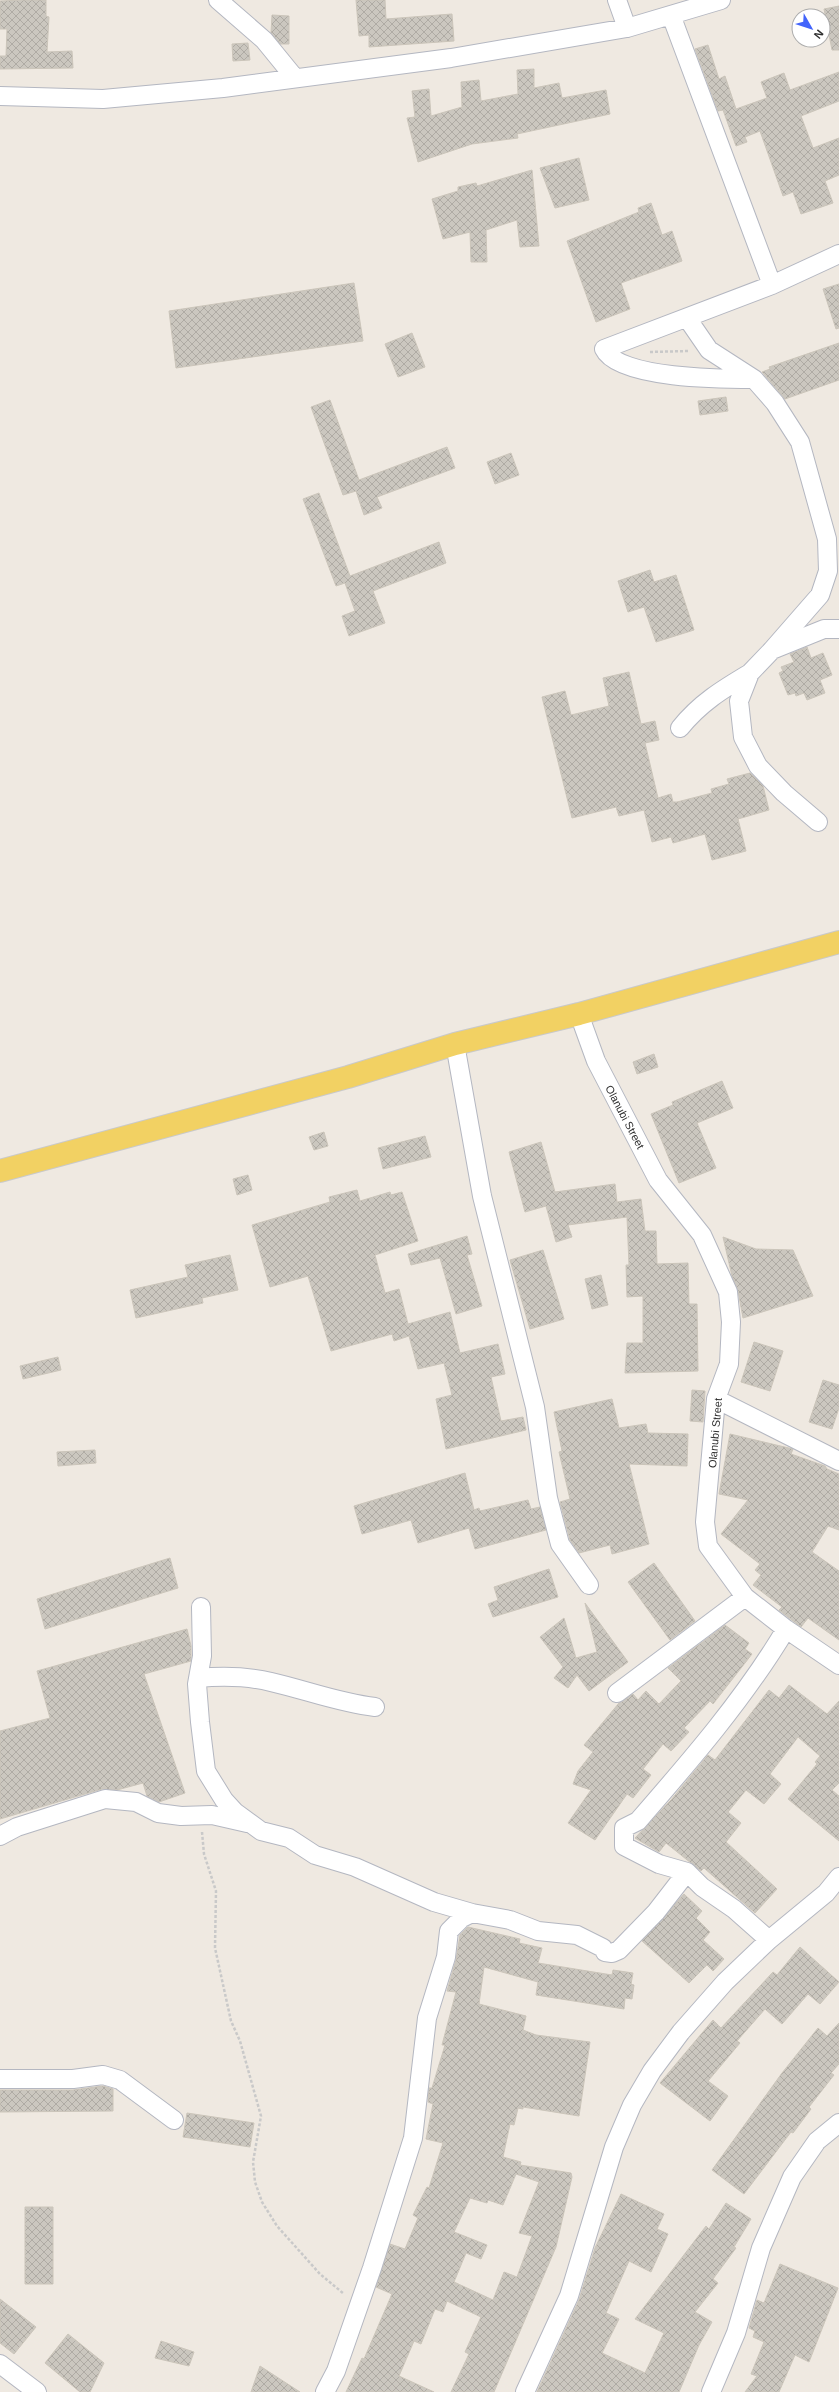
<svg xmlns="http://www.w3.org/2000/svg" width="839" height="2392" viewBox="0 0 839 2392" font-family="Arial,sans-serif">
<defs>
<pattern id="building-cross-hatch" width="8" height="8" patternUnits="userSpaceOnUse"><rect width="8" height="8" fill="#cbc7bf"/><path d="M0 0l8 8M0 8l8-8" fill="none" stroke="#afaba4"/></pattern>
</defs>
<rect width="100%" height="100%" fill="#efe9e1"/>
<path fill="url(#building-cross-hatch)" stroke="#cbc5ba" fill-rule="evenodd" d="M24,0H46V16L49,17L47,52L72,51L73,68L0,69V56H6L7,29H0V1Z
M356,0H385L386,19L452,14L454,41L369,47V35L359,36Z
M839,6V50H832L824,9Z
M272,15L289,16V44H280L271,33Z
M248,43L250,60L233,61L232,44Z
M708,45L719,79L725,76L736,109L767,98L761,82L784,73L790,90L839,72V101L801,116L813,148L839,138V175L825,181L833,203L801,214L793,192L783,196L760,131L745,137L747,142L736,146L723,110L718,111L695,49Z
M534,69V88L559,83L562,98L606,90L610,114L517,134L518,138L472,144L418,162L407,118L415,117L412,91L429,89L431,116L462,107L461,82L479,80L481,101L518,94L517,70Z
M579,158L589,200L555,208L540,168Z
M532,170L539,246L520,247L517,220L486,230L487,262H471L470,232L443,239L432,199L458,191V187L476,183L477,186Z
M651,203L662,235L672,231L682,261L621,283L630,309L596,322L567,241L639,212L638,208Z
M354,283L363,341L176,368L169,311Z
M839,284V328L836,329L823,289Z
M412,333L425,367L398,377L385,344Z
M839,343V380L785,399L762,372L770,369L769,367Z
M726,397L728,411L700,415L698,401Z
M330,400L359,480L447,447L455,468L377,497L382,508L364,515L356,491L343,495L311,407Z
M511,453L519,475L495,484L487,462Z
M319,493L350,576L439,542L446,563L373,591L385,623L349,636L342,616L355,611L345,583L336,586L303,499Z
M650,570L654,582L676,575L694,630L656,642L644,607L628,612L618,581Z
M807,647L811,658L823,653L832,675L820,680L825,693L807,700L804,693L796,696L795,693L788,695L779,673L783,671L781,667L794,662L790,654Z
M629,672L641,724L655,721L659,740L645,743L658,798L671,794L673,802H677L712,793L711,789L729,784L727,779L750,773L763,786L769,810L738,819L746,851L712,860L705,834L673,843L671,837L652,842L644,810L619,816L616,807L572,818L542,697L565,691L571,715L609,706L603,678Z
M654,1054L658,1067L637,1074L633,1062Z
M722,1081L733,1108L697,1123L716,1168L679,1183L651,1114L673,1105L672,1102Z
M324,1132L328,1146L314,1150L309,1137Z
M425,1136L431,1157L383,1169L378,1148Z
M541,1142L555,1192L615,1184L617,1202L641,1199L645,1231H656L657,1264L688,1263L689,1304H697L698,1371L625,1373L627,1343H643V1296L627,1297L626,1265H629L627,1217L568,1225L572,1237L556,1242L546,1206L525,1212L509,1152Z
M248,1175L252,1190L237,1195L233,1179Z
M357,1190L360,1201L390,1192L391,1195L402,1192L418,1241L375,1255L385,1293L399,1289L408,1324L450,1312L460,1353L498,1344L505,1374L491,1377L501,1421L523,1417L526,1430L446,1449L436,1399L452,1395L444,1363L418,1369L409,1336L394,1341L392,1334L331,1351L308,1276L270,1287L252,1225L330,1202L329,1197Z
M467,1236L472,1254L467,1255L482,1306L456,1314L440,1258L411,1265L408,1254Z
M723,1237L756,1249L793,1250L813,1296L743,1318L738,1291L732,1276Z
M543,1250L564,1319L530,1329L510,1260Z
M230,1255L238,1290L202,1298L203,1303L136,1318L130,1290L188,1277L185,1265Z
M601,1275L608,1305L592,1309L585,1279Z
M754,1342L783,1351L770,1391L741,1382Z
M58,1357L61,1370L23,1379L20,1366Z
M823,1380L839,1385V1408L832,1429L809,1422Z
M692,1390L705,1391L703,1422L690,1421Z
M612,1399L619,1428L646,1424L648,1433L688,1434L687,1466L629,1464L649,1544L612,1554L610,1545L579,1553L570,1540L560,1502L570,1499L559,1452L562,1451L554,1412Z
M730,1434L793,1449L791,1454L825,1466L827,1469L839,1474V1530L828,1526L812,1552L839,1571V1640L808,1618L801,1627L779,1610L782,1607L753,1585L761,1575L755,1570L760,1564L721,1534L748,1500L719,1494Z
M95,1450L96,1463L58,1466L57,1452Z
M465,1473L474,1510L479,1508L480,1511L528,1500L531,1509L540,1507L546,1530L475,1549L469,1528L418,1543L411,1520L362,1534L354,1506Z
M170,1558L178,1588L45,1629L37,1599Z
M654,1563L695,1621L670,1640L628,1582Z
M549,1569L558,1597L493,1617L488,1604L498,1600L494,1587Z
M585,1603L628,1662L589,1691L577,1675L568,1688L554,1678L563,1667L540,1637L564,1618L576,1658L597,1652Z
M725,1625L749,1643L745,1649L752,1654L713,1704L710,1701L684,1728L689,1732L671,1751L663,1744L643,1769L651,1775L633,1798L627,1794L595,1840L568,1823L591,1790L573,1784L578,1771L593,1752L584,1745L619,1703L633,1694L638,1700L646,1691L659,1704L681,1681L668,1668Z
M187,1629L191,1646V1661L144,1674L185,1793L159,1802L147,1796L143,1783L117,1790L102,1789L0,1819V1731L50,1718L37,1671Z
M789,1685L827,1714L839,1701V1783L832,1790L839,1796V1841L788,1799L817,1764L815,1762L820,1756L798,1737L770,1774L781,1784L764,1804L746,1790L728,1812L741,1823L726,1842L777,1889L755,1913L704,1868L701,1871L666,1843L659,1852L635,1838L671,1800L708,1755L715,1760L769,1690L779,1698Z
M684,1894L702,1911L696,1918L710,1932L703,1940L724,1959L713,1971L707,1965L689,1983L642,1941Z
M468,1927L520,1939L519,1943L542,1948L538,1963L612,1975L613,1970L633,1973L631,1984L634,1985L632,1999L625,1998L624,2009L536,1995L538,1982L484,1967L479,2004L526,2016L523,2030L536,2035L590,2042L579,2116L523,2107V2109L518,2108L514,2125L510,2124L503,2157L521,2162L520,2165L571,2173L572,2177L556,2247L494,2392H451L469,2354L465,2352L481,2317L447,2301L443,2312L435,2309L421,2344L414,2341L399,2376L434,2392H346L362,2358L364,2359L392,2294L376,2287L390,2244L405,2249L418,2218L413,2215L427,2187L429,2188L443,2143L426,2139L433,2104L428,2102L429,2088H432L445,2045H442L456,1992L447,1991L456,1960L460,1935ZM516,2174L539,2182L519,2233L532,2236L517,2277L504,2272L493,2300L454,2282L466,2253L481,2259L487,2245L454,2232L470,2198L487,2203L488,2200L503,2205Z
M800,1947L839,1982L820,2004L808,1994L782,2024L765,2009L737,2041L740,2043L708,2081L728,2096L710,2121L660,2083L713,2020L721,2028L773,1972L777,1975Z
M839,2023V2064L831,2073L834,2075L809,2107L811,2109L793,2133L791,2132L744,2194L712,2170L782,2073L818,2028L827,2036Z
M103,2086L113,2089V2111L0,2112V2090H73Z
M187,2113L254,2123L250,2147L183,2137Z
M621,2194L664,2214L657,2229L668,2234L651,2272L629,2261L606,2313L619,2319L602,2353L645,2373L664,2333L635,2319L706,2226L709,2229L726,2203L751,2219L734,2247L736,2248L713,2279L718,2283L695,2312L712,2322L699,2345L679,2392H537L579,2300L595,2248Z
M25,2207H53V2284H25Z
M780,2264L838,2288L809,2362L795,2355L779,2392H745L757,2376L751,2374L764,2342L753,2337L755,2331L749,2328L757,2300L764,2303Z
M0,2299L36,2327L14,2354L0,2343Z
M68,2334L104,2363L90,2392H80L45,2363Z
M161,2341L194,2352L189,2366L155,2358Z
M260,2366L300,2392H251Z"/>
<g fill="none" stroke-linecap="round" stroke-linejoin="round">
<g stroke="#b4b7c1" stroke-width="20">
<path id="street" d="M218,0L264,40L295,78
M617,0L627,28
M671,15L772,285
M0,96L103,99L223,88L451,58L627,28L721,0
M687,318L709,350L754,379L775,403L800,442L827,539L828,571L820,595L772,650
M754,379C724,379 618,379 604,349L772,285L839,254
M680,728C700,703 723,689 750,673
M818,822L784,793L758,766L743,737L739,701L750,673L772,650L824,629H839
M579,1014L596,1061L658,1180L702,1235L728,1292L731,1322L729,1364L716,1399L705,1522L708,1546L745,1597L786,1629L839,1665
M455,1044L482,1196L535,1407L548,1498L560,1544L589,1585
M716,1399L839,1461
M201,1607L202,1656L197,1684L200,1722L206,1771L224,1800L235,1812L261,1831L289,1838L315,1855L355,1867L434,1902L472,1913
M198,1678C222,1676 247,1676 271,1682C306,1690 339,1703 375,1707
M617,1693L745,1597
M0,1836L17,1827L105,1799L136,1802L158,1813L181,1816L212,1815L247,1823
M769,1940L734,1909L702,1887L687,1872L659,1864L624,1846V1828L638,1821C691,1760 744,1699 786,1629
M0,2079H73L103,2075L120,2080L174,2120
M0,2364L37,2392
M325,2392L336,2371L372,2268L413,2138L427,2018L446,1957L449,1931L462,1918L472,1913L510,1920L538,1931L577,1935L603,1948L605,1952L612,1953L619,1950L656,1912L687,1872
M525,2392L569,2296L614,2147L632,2105L652,2071L681,2032L725,1982L769,1940L826,1893L839,1877
M711,2392L736,2333L761,2248L792,2177L817,2141L839,2123"/>
</g>
<g stroke="#c9c9c9" stroke-width="24">
<path id="primary" d="M0,1171L348,1077L455,1044L579,1014L839,942"/>
</g>
<path stroke="#c9c9c9" stroke-width="2.5" stroke-dasharray="3 2" stroke-linecap="butt" d="M650,352L689,351
M202,1832L204,1854L216,1891L215,1948L231,2021L240,2041L261,2116L253,2162L255,2182L262,2202L277,2226L320,2274L344,2294"/>
<use href="#street" stroke="#fff" stroke-width="18"/>
<use href="#primary" stroke="#f2d163" stroke-width="22"/>
</g>
<g text-anchor="middle" stroke-width="4" stroke-linejoin="round" paint-order="stroke">
<g font-size="11" fill="#2e2e2e" stroke="#fff">
<text transform="translate(625 1117) rotate(62)" y="4">Olanubi Street</text>
<text transform="translate(715 1433) rotate(-85)" y="4">Olanubi Street</text>
</g>
</g>
<g transform="translate(811 28) rotate(129)"><circle r="19" fill="#ffffff" stroke="#ababab"/>
<path d="M0-3L7 15L0 10L-7 15Z" fill="#4264fb"/>
<text y="-6" font-size="11" font-weight="bold" text-anchor="middle" fill="#2e2e2e">N</text>
</g>
</svg>
